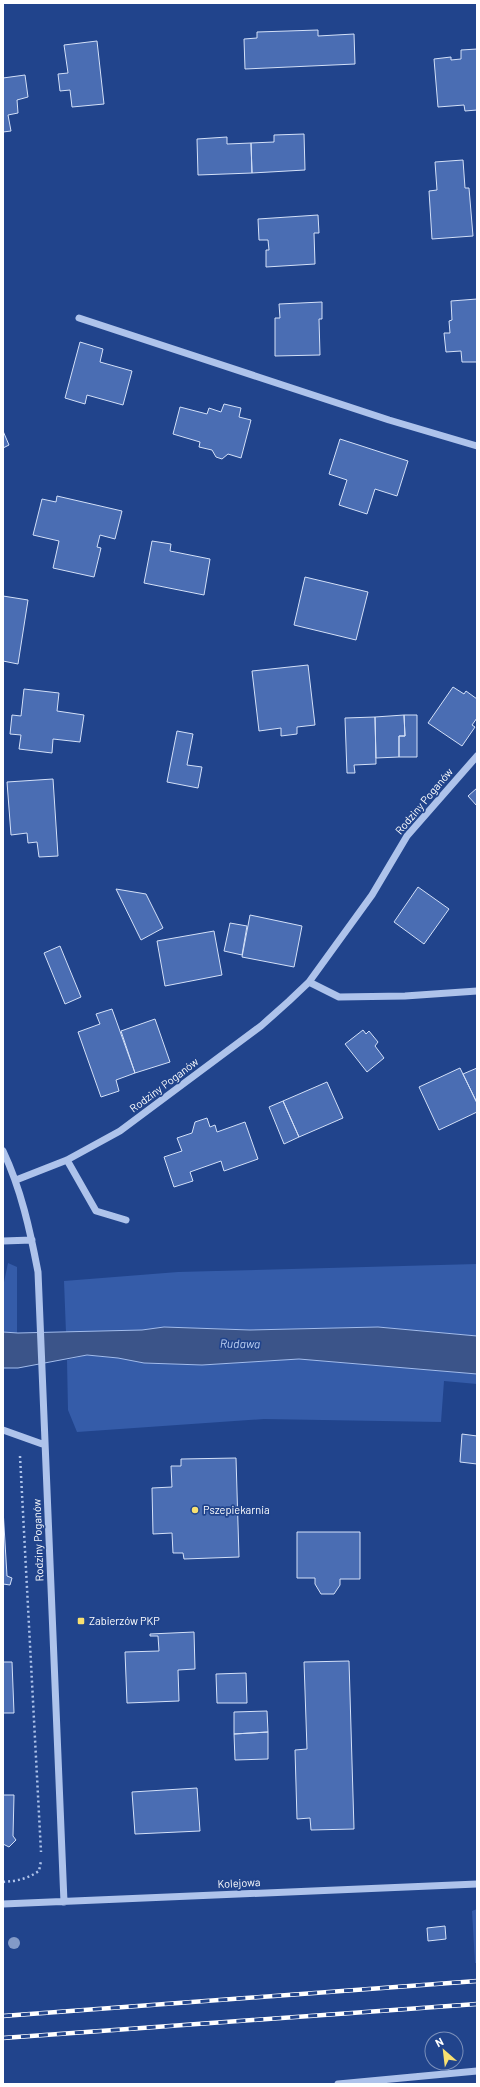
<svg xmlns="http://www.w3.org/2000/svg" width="480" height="2087" viewBox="0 0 480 2087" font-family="Barlow,sans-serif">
<rect width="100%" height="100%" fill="#21448c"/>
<path fill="#355ca9" d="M8,1263L17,1267V1333L3,1332V1287Z
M477,1264V1336L378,1327L250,1330L164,1327L142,1330L66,1333L64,1281L178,1272Z
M87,1355L118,1358L144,1363L202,1365L299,1359L477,1374V1384L444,1381L441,1422L264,1419L77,1432L68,1410L67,1360Z
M477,1909V1963H475L472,1911Z"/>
<path fill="#3b5489" stroke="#a2bcec" d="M164,1327L250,1330L378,1327L477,1336V1374L299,1359L202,1365L144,1363L118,1358L87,1355L18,1368H3V1332L18,1333L142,1330Z"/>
<path fill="#4a6db3" stroke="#d3e0f8" d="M318,30V36L354,34L355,64L245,69L244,39L257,38V32Z
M97,41L104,104L72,107L70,90L60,91L58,74L68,73L64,45Z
M477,49V110L465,111L464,105L438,107L434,59L451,57V60L461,59V50Z
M25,75L28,97L17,100L18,113L8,115L11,131L3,132V78Z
M304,134L305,170L252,173L251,143L274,142V135Z
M227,137V144L251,143L252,173L198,175L197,139Z
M463,160L465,188H469L473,236L432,239L429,191L437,190L435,162Z
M318,215L319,233H314L315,264L266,267V250H269L268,240H259L258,219Z
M477,299V362H462L461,351L446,352L444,333H450L449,321L452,320L451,301Z
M322,302V319H319L320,355L275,356V318H280L279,304Z
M80,342L103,349L100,362L132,371L123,405L87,395L85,404L65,398Z
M224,404L241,408L239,417L251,420L241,458L228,454L222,459L216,457L212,450L199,447L200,442L173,434L180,407L207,414L209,408L221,412Z
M3,431L9,445L3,448Z
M340,439L408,461L397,496L375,489L367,514L339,505L347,480L329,474Z
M57,496L122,511L115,539L100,535L97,547L101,548L94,577L53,568L59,541L33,535L42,499L56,502Z
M152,541L171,544L170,551L210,559L204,595L144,583Z
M305,577L368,592L356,640L294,625Z
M3,596L28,600L18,664L3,661Z
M308,665L315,725L297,727V734L281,736V728L259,731L252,671Z
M453,687L464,694L466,691L477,699V718L472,725L475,727L462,746L428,723Z
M24,689L59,693L57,711L84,715L80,742L53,739L52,753L19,749L21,735L10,734L12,715L21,716Z
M404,715H417V757H399V736H405Z
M404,715L405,736H399V757L376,758L375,717Z
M375,717L376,764L354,765L355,773H347L345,718Z
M177,731L193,734L187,765L202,767L198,788L167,782Z
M53,779L58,856L39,857L37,842L28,843L27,833L11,835L7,782Z
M477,788V806L468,796Z
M418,887L449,909L424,944L394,922Z
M116,889L146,894L163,928L141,940Z
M250,915L302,926L294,967L242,957Z
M230,923L247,926L242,955L224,951Z
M214,931L222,975L165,986L157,941Z
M60,946L81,997L65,1004L44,953Z
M112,1009L135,1073L116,1080L119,1091L101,1097L78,1032L100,1024L96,1014Z
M155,1019L170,1062L135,1073L121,1031Z
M363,1030L366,1034L369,1031L378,1042L375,1046L384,1058L367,1072L345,1044Z
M460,1068L477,1103V1112L439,1130L419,1087Z
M477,1068V1103L463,1074Z
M327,1082L343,1118L299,1137L283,1101Z
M283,1101L299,1137L284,1144L269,1107Z
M207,1118L210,1127L215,1125L217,1132L245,1122L258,1159L224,1171L221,1161L190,1172L193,1181L174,1187L164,1157L182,1151L177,1138L192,1133L195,1122Z
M462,1434L477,1436V1464L460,1462Z
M236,1458L239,1557L184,1559L183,1553H173L172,1533L153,1534L152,1488L172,1487L171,1466H181V1459Z
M3,1509L7,1576L12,1578L10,1585L3,1584Z
M297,1532H360V1579H340V1585L334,1594H321L315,1584V1578H297Z
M194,1632L195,1669L178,1670L179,1701L127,1703L125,1652L159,1651L158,1636H150V1634Z
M349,1661L354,1829L311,1830L310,1818L297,1819L295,1750L307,1749L304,1662Z
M3,1662H12L14,1713H3Z
M246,1673L247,1703H217L216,1674Z
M267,1711L268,1732L234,1734V1712Z
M268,1732V1759L235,1760L234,1734Z
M197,1788L200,1831L135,1834L132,1792Z
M3,1795H14L13,1836L16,1840L9,1847L3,1844Z
M445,1926L446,1939L428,1941L427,1928Z"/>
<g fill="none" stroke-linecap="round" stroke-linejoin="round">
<path stroke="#aec3eb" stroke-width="2.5" stroke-dasharray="2 3" stroke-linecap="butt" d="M20,1456L41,1852
M3,1882C17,1881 27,1879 39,1871L41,1861"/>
<path stroke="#aec3eb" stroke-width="7" d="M79,318L389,420L477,446
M309,982L339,997L405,996L477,991
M3,1151C21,1189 30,1230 38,1272L64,1902
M67,1160L96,1211L126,1220
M16,1180L67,1160L120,1131L261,1026L289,1001L309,982L372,895L407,836L477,756
M3,1241L32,1240
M3,1430L45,1445
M3,1904L477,1884
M338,2084L477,2071"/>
<g stroke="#fff" stroke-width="4.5">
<path id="rail" d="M3,2016L477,1981
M3,2038L477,2004"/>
</g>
<use href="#rail" stroke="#21448c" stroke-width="3" stroke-dasharray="9" stroke-linecap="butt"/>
</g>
<circle fill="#839ac7" cx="14" cy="1943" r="6"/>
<g fill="#f8e070" stroke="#21448c" stroke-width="1.5">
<circle cx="195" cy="1510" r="4"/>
<rect x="77" y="1617" width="8" height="8" rx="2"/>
</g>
<g text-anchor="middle" stroke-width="3.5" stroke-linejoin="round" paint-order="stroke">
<g font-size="11" fill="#fff" stroke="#21448c">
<text transform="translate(424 801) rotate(-50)" y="4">Rodziny Poganów</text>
<text transform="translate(164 1085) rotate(-37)" y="4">Rodziny Poganów</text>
<text transform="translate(38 1540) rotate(-92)" y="4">Rodziny Poganów</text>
<text transform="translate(239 1883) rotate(-3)" y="4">Kolejowa</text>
</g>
<g font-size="11" fill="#fff" stroke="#21448c" text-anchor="start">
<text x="203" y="1514">Pszepiekarnia</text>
<text x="89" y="1625">Zabierzów PKP</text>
</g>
<g font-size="12" font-style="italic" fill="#bacef2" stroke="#21448c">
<text transform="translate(240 1344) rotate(1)" y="4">Rudawa</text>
</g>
</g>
<rect width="480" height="2087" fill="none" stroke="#ffffff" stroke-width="8"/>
<g transform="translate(444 2051) rotate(332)"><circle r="19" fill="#21448c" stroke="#7a8fba"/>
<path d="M0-3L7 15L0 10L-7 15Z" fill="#f8e070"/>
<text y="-6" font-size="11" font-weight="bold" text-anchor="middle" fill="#ffffff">N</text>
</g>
</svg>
